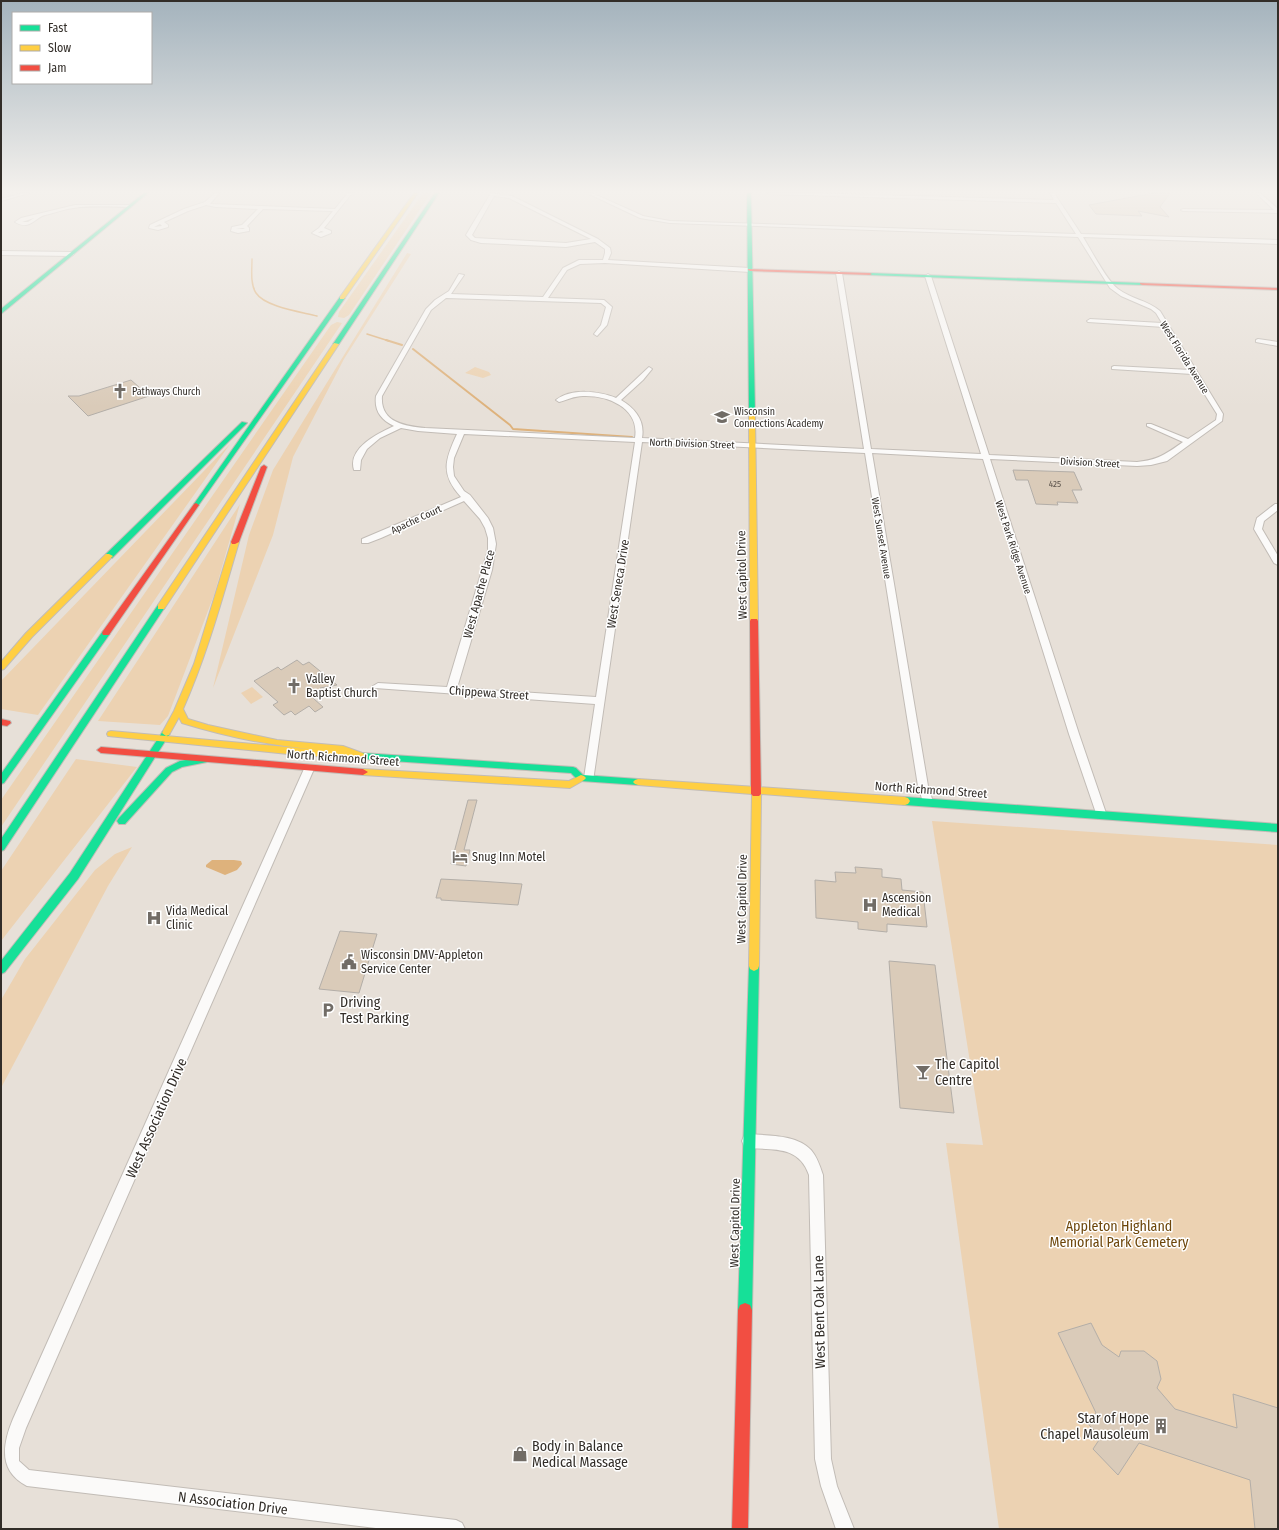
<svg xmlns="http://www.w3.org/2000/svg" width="1279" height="1530" viewBox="0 0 1279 1530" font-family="'Fira Sans Condensed',sans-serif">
<rect width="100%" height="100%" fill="#e7e0d8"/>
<path fill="#ecd2b2" d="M423,193H431L349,315L344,318L338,317L339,312Z
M407,253L411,254L344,359L293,457L273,535L213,688L249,535L273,470Z
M337,322L342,323L340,326L1,827V800L331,325Z
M475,367L489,372L491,375L483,378L465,373Z
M230,444L38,715L1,709V681Z
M240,504L214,595L168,716L160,725L98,721Z
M252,687L263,697L251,704L241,693Z
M76,759L137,767L1,941V871Z
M932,821L1278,845V1529H999L946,1143L983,1145Z
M132,847L108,886L1,1088V1000L25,959L95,870L115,854Z"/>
<path fill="#deb27c" d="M212,860H234L241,861L242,864L237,870L225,875L206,867V865Z"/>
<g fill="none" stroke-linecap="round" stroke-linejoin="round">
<path stroke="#deb27c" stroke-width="1.5" d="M252,259C252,269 250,284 256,293C265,307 302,312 317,316
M367,334L389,341"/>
<path stroke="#deb27c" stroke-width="2" d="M386,340L402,345
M413,349L510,425L513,429L632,437"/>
</g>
<path fill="#dacbb9" stroke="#b3aea8" d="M1154,193H1170L1160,207L1169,217L1138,211L1142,216L1096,214L1089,205Z
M131,380L149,396L88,416L68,396H79Z
M1013,470L1074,472L1082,490H1072L1078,503L1057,502L1058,505L1036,504L1028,480H1016Z
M297,660L303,665L309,662L337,685L320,688L324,692L313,698L323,707L315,712L309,706L295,715L291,711L284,715L273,705L278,702L254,681L278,667L281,670Z
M468,800H477L464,850H470L466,866L451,864Z
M855,867L882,869V877L901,879L902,890L923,892L927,927L887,924V932L858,929V922L816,918L815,880L836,882L835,872L856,873Z
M441,879L479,881L522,884L518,905L441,900V898H436Z
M340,931L377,934L359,993L319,989Z
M889,961L935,965L954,1113L900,1108Z
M1091,1323L1102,1345L1119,1357L1121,1351H1144L1157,1361L1161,1379L1157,1388L1175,1409L1237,1428L1233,1394L1278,1408V1529H1255L1250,1480L1139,1443L1118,1475L1093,1449L1101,1437L1088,1424L1096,1413L1058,1333Z"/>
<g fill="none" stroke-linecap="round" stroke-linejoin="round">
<g stroke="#c2bcb6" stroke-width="2">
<path id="street" d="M23,193H29L1,201V199Z
M215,193H219L210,204L335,209L348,193H352L324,228L331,231V233L321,237L312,233L319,228L333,211L263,209L247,226L249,228V231L238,233L231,231L232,227L242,225L258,209L216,207L206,205L188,211L164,222L168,225V227L158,230L149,228L150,225L184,209L205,202ZM160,224L162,226L154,227ZM243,228L245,229H236ZM321,231L324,232L318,233Z
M491,193L512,196L598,239L610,248L611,253L608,260L750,268L753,270L750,272L605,263L580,264L567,270L548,298L604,300L612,307L607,325L597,336L594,334L601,325L606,307L601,303L446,298L431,310L382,396C380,422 404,426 425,428L635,438C640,408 608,395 583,396C574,396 567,400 559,402L556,400C571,388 599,391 616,398L649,367L652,369L643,380L621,400C636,409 645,421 642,438L864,449L836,273L839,271L842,273L871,449L981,454L925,276L928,274L931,276L989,455L1137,462C1158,460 1166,454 1183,442L1147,426V424H1151L1188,439L1216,420L1217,414L1192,374L1112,369V367L1114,366L1190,370L1164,327L1088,322L1087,321L1090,319L1162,323L1156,313L1151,309L1121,296L1110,288L1078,237L670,223L640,218L587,193H592L643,216L670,221L1076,234L1056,203L769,194L767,193H807L1054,200L1050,193H1054L1081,234L1278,240V244L1083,237C1091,250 1107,281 1118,289C1131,299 1147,300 1160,311L1223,414L1222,421L1167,461L1151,465L1137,466L990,459L1079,734L1107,816L1106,819H1098L1097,816L1069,734L983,459L872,453L928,786L933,802L932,805H924L918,786L865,453L642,442L593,781H585L584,778L595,704L375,688L373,686L378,683L447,687L488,550V538L485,528L480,519L464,501L381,538L368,543H362V539L461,497C440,474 445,460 457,434L418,431L401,428L380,438L367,449L361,460L360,470H354C347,448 379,433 394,426C381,420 374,411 376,396L426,309L435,300L449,291L459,274L464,275L451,294L543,297L563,268L579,260H603L605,253V249L595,242L566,247L481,243L471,240L466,235ZM494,196L509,198L591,239L566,243L475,238L472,235ZM464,434L635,442L596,697L457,688L492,570L496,544L493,528L488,518L470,495L464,491L454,476L453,467L454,458Z
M1256,193H1260L1278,209V213L1183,211L1181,210L1183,209L1274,210Z
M75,205H130L132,206L130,207C112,207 92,205 74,208C64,209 54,213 45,215C34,218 30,231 15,222L21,218ZM34,218L28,222H22Z
M1,251L71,252L74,254L71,256L1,255Z
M1258,339L1278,342V346L1256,342V340Z
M1275,504H1278V510L1264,521L1262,529L1278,556V565L1274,563L1254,529L1257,518Z
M309,765L313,766L314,769L26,1428L19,1448V1461L29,1470L456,1520L462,1523L465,1529H384L27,1486C0,1472 1,1448 13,1419L304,769L305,766Z
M749,1134C769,1136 796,1134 811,1150C817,1157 820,1166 823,1175L831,1459L837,1486L854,1529H836L821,1486L815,1459L809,1175C799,1146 775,1150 749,1148L744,1146L742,1141L744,1136Z"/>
</g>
<g stroke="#c2bcb6" stroke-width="2">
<path id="fast" d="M144,193H148L1,314V309Z
M435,193H439L339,344L334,345L333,344Z
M747,193H751L755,415L752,417L749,415Z
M870,273L1142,283L1144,284L1142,285L868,275V273Z
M340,297L345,298L198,506H194V504Z
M242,422L247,423L112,558H106V554Z
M158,605H164L165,607L4,850L1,851V839Z
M106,630L110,633L109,635L4,783L1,784V774L103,631Z
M166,730L170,733L169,735L78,879L5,972L1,974V961L70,873L163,731Z
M362,753L573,767L576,768L583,775L638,779L641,780L643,782L641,784L638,785L581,781L578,780L571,773L362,759L358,756Z
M204,757L207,758L208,760L207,762L182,767L172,772L125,824H119L117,821L119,818L166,768L180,761Z
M905,797L1278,824V832L905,805L902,804L900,801L902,798Z
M754,961L758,963L759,966L752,1310L750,1315L745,1317L740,1315L738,1310L749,966L750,963Z"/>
</g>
<g stroke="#c2bcb6" stroke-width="2">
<path id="slow" d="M414,193H418L344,299H340V297Z
M334,343L339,344L164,609H158V605Z
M752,413L755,415L758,621L754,623L750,621L749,415Z
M232,540H235L239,542C222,599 207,655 183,709L188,719L208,725L277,740L343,746L365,754L366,756L365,758L359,759L298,755L108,736L107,734L108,732L111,731L166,736L162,733L174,711L194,664ZM179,717L182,723C227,737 272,746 319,750L166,736L169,735Z
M106,554H109L113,556L32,637L4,669L1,670V662L26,633Z
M363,769L569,781L581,775L584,776L586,778L584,780L570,788L363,775L358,772Z
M638,779L905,797L908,798L910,801L908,804L905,805L761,794L759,966L758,969L754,971L750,969L749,966L752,794L638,785L635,784L633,782L635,780Z"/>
</g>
<g stroke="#c2bcb6" stroke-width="2">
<path id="jam" d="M748,269L870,273L872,274L870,275L750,271L748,270Z
M1140,283L1278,288V290L1142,285L1140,284Z
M264,465L267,467L239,542L235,544H232L231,542L261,467Z
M196,503L199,505L109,635H103L102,633L103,631L194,504Z
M751,619H757L758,621L761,794L759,796H753L751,794L750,621Z
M1,719L10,721L11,723L7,726L1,725Z
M101,747L363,769L368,772L363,775L101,753L97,750Z
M745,1303L750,1305L752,1310L748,1529H732L738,1310L740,1305Z"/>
</g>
<use href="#street" fill="#fbfaf9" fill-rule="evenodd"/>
<use href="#fast" fill="#16e098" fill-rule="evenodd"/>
<use href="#slow" fill="#ffcf43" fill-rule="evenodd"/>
<use href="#jam" fill="#f24e42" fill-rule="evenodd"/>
</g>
<linearGradient id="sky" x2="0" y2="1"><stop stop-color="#a4b3bd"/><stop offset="0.47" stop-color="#f4f1ed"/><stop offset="1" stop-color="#f4f1ed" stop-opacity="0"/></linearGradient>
<rect width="1279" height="407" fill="url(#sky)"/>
<defs>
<g id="church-bare" transform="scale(1.2)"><path d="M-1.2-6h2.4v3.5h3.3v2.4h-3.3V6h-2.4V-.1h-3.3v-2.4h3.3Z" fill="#716c66" stroke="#fff" stroke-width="2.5" paint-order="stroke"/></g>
<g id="school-bare" transform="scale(1.2)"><path d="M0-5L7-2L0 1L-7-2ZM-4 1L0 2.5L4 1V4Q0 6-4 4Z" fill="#716c66" stroke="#fff" stroke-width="2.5" paint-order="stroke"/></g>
<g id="hotel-bare" transform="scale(1.2)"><path d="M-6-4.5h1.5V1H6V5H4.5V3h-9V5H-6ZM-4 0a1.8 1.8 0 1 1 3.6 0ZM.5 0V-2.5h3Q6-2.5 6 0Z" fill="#716c66" stroke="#fff" stroke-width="2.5" paint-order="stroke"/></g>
<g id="hospital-bare" transform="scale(1.2)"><path d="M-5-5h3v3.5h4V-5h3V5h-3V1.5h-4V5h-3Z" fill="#716c66" stroke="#fff" stroke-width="2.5" paint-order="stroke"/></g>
<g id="civic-bare" transform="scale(1.2)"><path d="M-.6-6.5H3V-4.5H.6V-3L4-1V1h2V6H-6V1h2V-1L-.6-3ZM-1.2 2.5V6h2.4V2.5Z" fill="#716c66" stroke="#fff" stroke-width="2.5" paint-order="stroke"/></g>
<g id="parking-bare" transform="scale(1.2)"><path d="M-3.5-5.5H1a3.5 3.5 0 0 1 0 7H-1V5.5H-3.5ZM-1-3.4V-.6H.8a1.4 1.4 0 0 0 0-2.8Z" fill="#716c66" stroke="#fff" stroke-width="2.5" paint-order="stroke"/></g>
<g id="bar-bare" transform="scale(1.2)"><path d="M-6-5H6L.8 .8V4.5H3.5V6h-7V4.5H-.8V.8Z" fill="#716c66" stroke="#fff" stroke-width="2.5" paint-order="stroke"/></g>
<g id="building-bare" transform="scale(1.2)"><path d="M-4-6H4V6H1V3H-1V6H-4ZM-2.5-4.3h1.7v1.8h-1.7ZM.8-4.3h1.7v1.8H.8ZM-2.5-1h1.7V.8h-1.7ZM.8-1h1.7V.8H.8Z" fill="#716c66" stroke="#fff" stroke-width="2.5" paint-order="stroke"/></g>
<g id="shop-bare" transform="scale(1.2)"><path d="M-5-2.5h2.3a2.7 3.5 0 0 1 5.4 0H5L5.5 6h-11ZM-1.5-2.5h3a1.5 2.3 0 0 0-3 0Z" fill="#716c66" stroke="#fff" stroke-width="2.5" paint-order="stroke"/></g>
</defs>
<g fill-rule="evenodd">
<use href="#church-bare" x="120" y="391"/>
<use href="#school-bare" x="722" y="417"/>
<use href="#church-bare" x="294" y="686"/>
<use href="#hotel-bare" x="460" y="857"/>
<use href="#hospital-bare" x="870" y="905"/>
<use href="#hospital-bare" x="154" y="918"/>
<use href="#civic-bare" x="349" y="962"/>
<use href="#parking-bare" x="328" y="1010"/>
<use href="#bar-bare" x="923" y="1072"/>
<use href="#building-bare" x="1161" y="1426"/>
<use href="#shop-bare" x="520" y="1454"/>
</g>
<g text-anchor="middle" stroke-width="3" stroke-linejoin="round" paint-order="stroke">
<g font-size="9" fill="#5c544c">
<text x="1055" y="487">425</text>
</g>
<g font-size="10" fill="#322d28" stroke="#fff">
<text transform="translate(1185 357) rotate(58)" y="4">West Florida Avenue</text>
<text transform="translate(692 443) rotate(2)" y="4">North Division Street</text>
<text transform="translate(1090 462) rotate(3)" y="4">Division Street</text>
<text transform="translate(416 519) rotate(-25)" y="4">Apache Court</text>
<text transform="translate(882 538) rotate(81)" y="4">West Sunset Avenue</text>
<text transform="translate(1014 547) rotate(72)" y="4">West Park Ridge Avenue</text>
</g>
<g font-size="10" fill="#322d28" stroke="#fff" text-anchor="start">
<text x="132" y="395">Pathways Church</text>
<text x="734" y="415">Wisconsin<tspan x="734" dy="12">Connections Academy</tspan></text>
</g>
<g font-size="12" fill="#322d28" stroke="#fff">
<text transform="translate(742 575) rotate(-91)" y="4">West Capitol Drive</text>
<text transform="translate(618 584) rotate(-81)" y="4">West Seneca Drive</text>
<text transform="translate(479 594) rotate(-75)" y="4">West Apache Place</text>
<text transform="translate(489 693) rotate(4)" y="4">Chippewa Street</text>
<text transform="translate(343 758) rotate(4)" y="4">North Richmond Street</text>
<text transform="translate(931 790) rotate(4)" y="4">North Richmond Street</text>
<text transform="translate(742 899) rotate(-89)" y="4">West Capitol Drive</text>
<text transform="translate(735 1223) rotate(-89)" y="4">West Capitol Drive</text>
</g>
<g font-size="12" fill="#322d28" stroke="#fff" text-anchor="start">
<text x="306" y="683">Valley<tspan x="306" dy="14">Baptist Church</tspan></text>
<text x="472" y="861">Snug Inn Motel</text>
<text x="882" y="902">Ascension<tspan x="882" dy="14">Medical</tspan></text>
<text x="166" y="915">Vida Medical<tspan x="166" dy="14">Clinic</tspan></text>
<text x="361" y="959">Wisconsin DMV-Appleton<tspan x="361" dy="14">Service Center</tspan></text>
</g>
<g font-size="14" fill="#322d28" stroke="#fff" text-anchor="start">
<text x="340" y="1007">Driving<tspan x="340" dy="16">Test Parking</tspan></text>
<text x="935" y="1069">The Capitol<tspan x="935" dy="16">Centre</tspan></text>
<text x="1149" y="1423" text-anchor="end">Star of Hope<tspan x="1149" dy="16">Chapel Mausoleum</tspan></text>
<text x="532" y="1451">Body in Balance<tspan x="532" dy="16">Medical Massage</tspan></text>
</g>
<g font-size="14" fill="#322d28" stroke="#fff">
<text transform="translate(156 1118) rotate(-66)" y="5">West Association Drive</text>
<text transform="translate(819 1312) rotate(-91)" y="5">West Bent Oak Lane</text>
<text transform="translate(233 1503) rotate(7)" y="5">N Association Drive</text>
</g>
<g font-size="14" fill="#6d460a" stroke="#fff">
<text x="1119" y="1231">Appleton Highland<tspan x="1119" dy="16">Memorial Park Cemetery</tspan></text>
</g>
</g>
<rect width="1279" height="1530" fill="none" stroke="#322d28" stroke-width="4"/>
<rect x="12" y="12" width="140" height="72" fill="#ffffff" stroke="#adaba9"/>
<rect x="20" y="25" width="20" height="6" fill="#16e098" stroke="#adaba9"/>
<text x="48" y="32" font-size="12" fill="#322d28">Fast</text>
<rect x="20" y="45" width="20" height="6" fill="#ffcf43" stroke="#adaba9"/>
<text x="48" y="52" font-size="12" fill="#322d28">Slow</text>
<rect x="20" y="65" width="20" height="6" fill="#f24e42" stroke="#adaba9"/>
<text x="48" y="72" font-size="12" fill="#322d28">Jam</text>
</svg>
